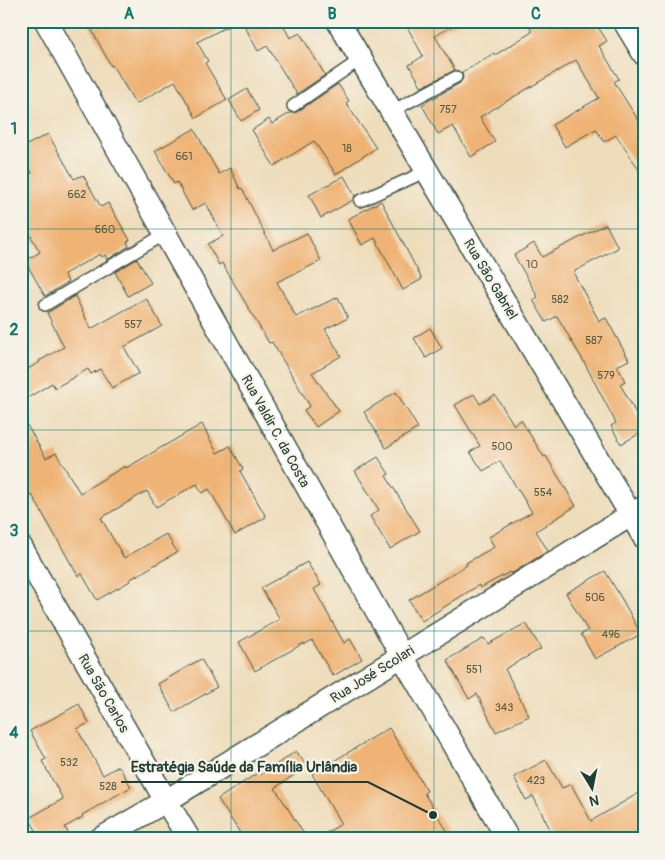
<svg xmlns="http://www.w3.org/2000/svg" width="665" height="860" viewBox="0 0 665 860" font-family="Pangolin,sans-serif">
<rect width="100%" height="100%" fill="#f7f3e8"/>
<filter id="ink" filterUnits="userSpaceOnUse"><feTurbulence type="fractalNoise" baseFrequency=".02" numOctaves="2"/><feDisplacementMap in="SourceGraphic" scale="10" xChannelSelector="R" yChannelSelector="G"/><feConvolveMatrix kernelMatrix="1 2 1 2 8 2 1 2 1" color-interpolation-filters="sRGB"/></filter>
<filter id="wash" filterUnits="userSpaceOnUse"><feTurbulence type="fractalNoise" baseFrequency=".0096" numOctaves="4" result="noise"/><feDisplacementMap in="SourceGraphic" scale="20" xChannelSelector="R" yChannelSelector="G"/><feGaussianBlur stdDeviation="1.12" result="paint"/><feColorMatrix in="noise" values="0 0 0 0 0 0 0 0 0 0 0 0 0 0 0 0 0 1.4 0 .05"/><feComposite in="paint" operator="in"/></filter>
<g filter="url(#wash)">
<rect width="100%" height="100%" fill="#edb"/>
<g id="blocks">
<path fill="#efb375" d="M87,21H238L197,42L208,61L205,63L227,100L196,118L175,81L136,104L112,65L111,66Z
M242,21H281L290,38L300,33L325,75L297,94L267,46L258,51Z
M404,21H461L435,36L455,70L422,87L409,65L423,56Z
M527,21H594L607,41L599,46L619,79L614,82L644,129V177L616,135L604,142L596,129L565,147L552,125L599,98L576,60L480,117L495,142L471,157L453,126L438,134L422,105L460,83L463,78L462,73L494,53L495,55L532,32Z
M338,84L349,101L346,103L376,148L336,174L314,141L274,166L252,130L269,119L272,124L290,113H294L297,112Z
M247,89L259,110L241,121L229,100Z
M194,129L219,174L230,168L240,189L242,188L273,250L307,233L321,261L277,282L296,317L338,297L348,318L325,329L341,356L312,373L339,411L316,427L304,410L310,406L272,342L269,343L222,263L219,265L208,244L223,236L206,203L192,210L177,182L174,184L155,151Z
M48,134L74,179L83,175L101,207L108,203L130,240L127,242L129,246L107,260L105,255L102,257L100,254L64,274L68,282L45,296L25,261L40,252L21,219V179L32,173L21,153V148Z
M344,176L355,196L353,200L321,218L309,195Z
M381,201L422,279L403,290L375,238L362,245L348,219Z
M606,224L618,248L573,272L599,321L606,318L629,360L617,366L625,381L620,384L644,428V431L621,444L611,426L616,423L584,362L557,316L546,322L533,300L538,297L514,255L534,243L542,257Z
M137,259L151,283L128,296L115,272Z
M75,296L91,329L146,298L162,326L124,347L139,373L112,388L100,369L91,374L88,369L55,388L52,383L21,402V373L40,362L39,361L64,347L47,313Z
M430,328L442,348L426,358L414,338Z
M396,392L418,428L386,448L364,412Z
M474,394L480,404L495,395L514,425L521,420L544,457L546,456L576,506L536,531L548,551L511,574L510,572L480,588L479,585L422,621L409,600L467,565L466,563L494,547L489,537L532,512L500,461L483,471L470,452L480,446L455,405Z
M21,415L46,458L56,453L80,493L125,466L126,468L202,424L217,453L230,446L243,469L240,471L266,517L235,535L209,489L202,493L197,484L156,507L147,491L101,518L124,558L166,534L177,552L129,580L130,581L97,600L82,574L78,576L32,495L31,496L21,478Z
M378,457L389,474L386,476L420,531L390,549L370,516L379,510L355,471Z
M307,562L321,585L314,589L344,643L350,639L362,659L333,676L312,640L304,645V643L255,671L239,642L280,619L261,588Z
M605,571L623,601L641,634L595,659L581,634L588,631L566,593Z
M526,623L541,649L505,669L529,716L496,732L477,694L469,699L447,660L484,638L488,644Z
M201,659L217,687L174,712L158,684Z
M79,704L89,723L77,729L103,775L119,766L131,787L82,815L83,817L65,827L71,839H41L29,818L63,799L42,761L46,759L30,731Z
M389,728L427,791L424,793L452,839H316L341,824L312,774Z
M296,751L307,766L275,788L307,839H244L218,799L259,772L261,775Z
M546,760L562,788L571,784L591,821L644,790V839H555L533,796L526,800L514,777Z"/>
</g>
</g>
<g filter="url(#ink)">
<use href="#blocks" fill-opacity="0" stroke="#3e5548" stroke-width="1"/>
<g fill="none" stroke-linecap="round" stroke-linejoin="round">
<g stroke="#3e5548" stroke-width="14">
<path id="lane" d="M293,106L361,59
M392,111L456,77
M360,201L427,171
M45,305L165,234"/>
</g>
<g stroke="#3e5548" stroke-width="25">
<path id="street" d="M46,21L402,656L508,839
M338,21L644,537
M624,21L644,54
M21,547L166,801L189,839
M100,839L166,801L644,507"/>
</g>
<use href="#lane" stroke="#fff" stroke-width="11"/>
<use href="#street" stroke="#fff" stroke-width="22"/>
</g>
</g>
<path fill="none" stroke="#0f766e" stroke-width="1" stroke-opacity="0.55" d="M231,21V839M434,21V839M21,229H644M21,430H644M21,631H644"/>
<g text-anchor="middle" stroke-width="4.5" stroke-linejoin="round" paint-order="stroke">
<g font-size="11" fill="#535a44">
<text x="448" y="113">757</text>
<text x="347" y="152">18</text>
<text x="184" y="160">661</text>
<text x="77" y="198">662</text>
<text x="105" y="233">660</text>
<text x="532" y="268">10</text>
<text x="560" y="303">582</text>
<text x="133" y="328">557</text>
<text x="594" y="344">587</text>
<text x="606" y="379">579</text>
<text x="502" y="450">500</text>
<text x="543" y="496">554</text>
<text x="595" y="601">506</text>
<text x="611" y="638">496</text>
<text x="474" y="673">551</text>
<text x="504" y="711">343</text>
<text x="69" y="766">532</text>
<text x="536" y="784">423</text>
<text x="108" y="790">528</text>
</g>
<g font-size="14" fill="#1f3d34" stroke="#f7f3e8">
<text transform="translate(491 279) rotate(59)" y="5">Rua São Gabriel</text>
<text transform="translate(276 431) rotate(61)" y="5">Rua Valdir C. da Costa</text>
<text transform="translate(372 674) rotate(-32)" y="5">Rua José Scolari</text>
<text transform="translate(104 693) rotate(60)" y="5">Rua São Carlos</text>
</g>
</g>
<path fill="none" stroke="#1f3d34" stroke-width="2" d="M433 815L368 782H121"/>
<circle fill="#1f3d34" stroke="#f7f3e8" stroke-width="2" cx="433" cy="815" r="5"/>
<g font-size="15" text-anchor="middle" font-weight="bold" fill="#1f3d34" stroke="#f7f3e8" stroke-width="4.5" stroke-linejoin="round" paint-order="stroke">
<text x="244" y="772">Estratégia Saúde da Família Urlândia</text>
</g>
<rect width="665" height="860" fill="none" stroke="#f7f3e8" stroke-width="55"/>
<g transform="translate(592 788) rotate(170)" stroke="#f7f3e8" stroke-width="4" paint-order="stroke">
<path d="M0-4L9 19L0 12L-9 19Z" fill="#1f3d34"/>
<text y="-8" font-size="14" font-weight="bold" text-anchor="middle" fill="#1f3d34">N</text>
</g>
<rect x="28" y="28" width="610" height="804" fill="none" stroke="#0f766e" stroke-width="2"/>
<g font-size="16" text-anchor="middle" font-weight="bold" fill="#0f766e">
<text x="129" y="19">A</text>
<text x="332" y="19">B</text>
<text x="536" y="19">C</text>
<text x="14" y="134">1</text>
<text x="14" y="335">2</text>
<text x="14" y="536">3</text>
<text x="14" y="738">4</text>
</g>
</svg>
